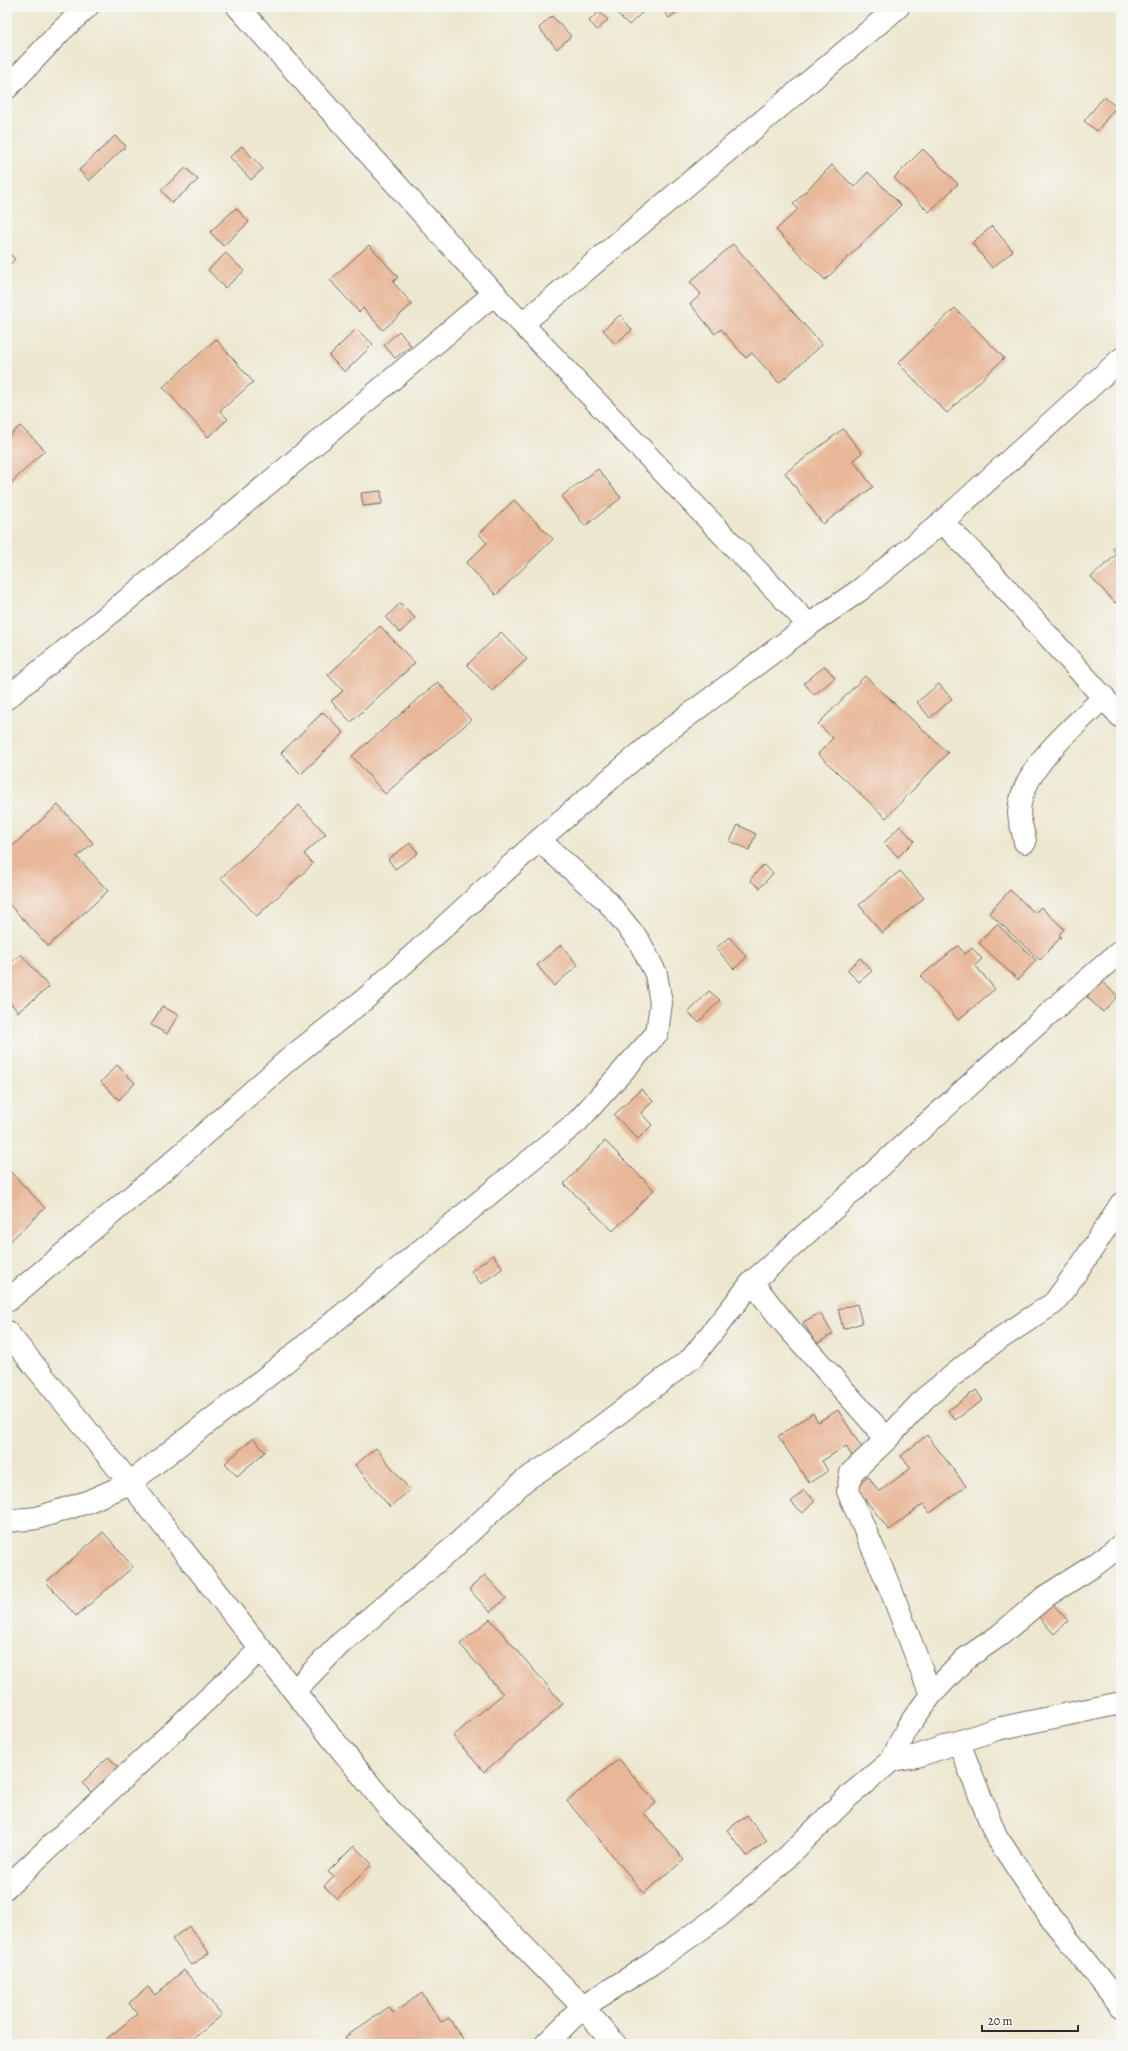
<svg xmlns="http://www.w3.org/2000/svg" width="1128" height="2051" viewBox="0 0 1128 2051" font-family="Alegreya,serif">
<rect width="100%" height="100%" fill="#f6f6f2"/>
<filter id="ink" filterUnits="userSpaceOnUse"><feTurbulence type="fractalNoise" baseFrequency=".025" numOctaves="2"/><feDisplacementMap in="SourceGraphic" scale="8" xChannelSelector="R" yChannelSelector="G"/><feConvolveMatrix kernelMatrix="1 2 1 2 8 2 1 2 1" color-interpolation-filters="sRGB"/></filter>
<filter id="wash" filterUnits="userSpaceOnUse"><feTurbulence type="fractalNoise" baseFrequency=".012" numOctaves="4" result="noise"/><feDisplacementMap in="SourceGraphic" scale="16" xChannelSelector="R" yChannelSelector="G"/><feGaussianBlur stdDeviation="0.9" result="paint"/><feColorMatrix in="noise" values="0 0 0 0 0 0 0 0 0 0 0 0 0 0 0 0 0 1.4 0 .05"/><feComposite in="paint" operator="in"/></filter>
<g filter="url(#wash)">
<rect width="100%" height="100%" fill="#ede7cf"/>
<g id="blocks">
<path fill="#e8b799" d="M611,7H648L629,25Z
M660,7H683L669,18Z
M599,12L608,20L597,30L589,21Z
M552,16L571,36L557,49L539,28Z
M1104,97L1116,107L1097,131L1084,121Z
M115,136L126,146L89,181L79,170Z
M242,146L263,169L251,180L230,157Z
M923,149L958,184L929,212L894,178Z
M832,165L854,187L868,172L901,205L825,280L776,230L798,209L793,204Z
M186,168L198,180L172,203L161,190Z
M236,208L249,222L223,246L210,232Z
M992,226L1013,251L992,268L972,243Z
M733,244L822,345L779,383L752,353L746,358L721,329L715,334L690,304L701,294L690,282Z
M369,245L398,277L393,282L412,304L383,330L363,308L359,312L330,280Z
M7,251L15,259L7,268Z
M226,253L244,271L225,288L208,270Z
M955,308L1004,358L947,413L898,363Z
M620,315L632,330L615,344L603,330Z
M356,329L373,344L345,372L329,356Z
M399,331L411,346L395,358L384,345Z
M216,339L253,382L220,411L228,419L208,437L163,387Z
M20,426L45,450L7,487V438Z
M843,429L862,453L853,460L873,487L823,524L785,473Z
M598,469L621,498L585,526L562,496Z
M381,491L382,504L363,506L361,493Z
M514,500L553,539L496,595L466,563L487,543L479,534Z
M1121,540V598L1115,603L1091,577L1117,554L1112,548Z
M400,603L415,618L400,633L386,618Z
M380,626L415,663L351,722L331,701L343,691L328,675Z
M501,632L527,659L492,691L467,665Z
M825,666L835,678L814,695L804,683Z
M865,676L948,753L886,818L818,754L833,738L818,724Z
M438,682L471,720L385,794L352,756Z
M939,684L952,699L930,718L917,702Z
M323,712L344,733L301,774L281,753Z
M58,805L93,843L77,857L108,891L48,946L7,902V851Z
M299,805L326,834L304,854L313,864L257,916L221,878Z
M738,825L756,834L749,850L730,841Z
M900,826L914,841L898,857L884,843Z
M410,843L418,853L395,869L388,859Z
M763,865L773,873L760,888L750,880Z
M900,871L924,898L882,933L859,905Z
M1010,890L1035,913L1041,907L1064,929L1059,935L1061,937L1040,960L989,913Z
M997,924L1036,960L1018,980L979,943Z
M729,937L747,957L734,969L716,948Z
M561,945L578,965L554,986L537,965Z
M958,946L965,954L972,948L982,959L975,965L995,989L958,1020L921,976Z
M21,954L49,987L18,1012L7,999V966Z
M860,958L872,971L859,982L847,970Z
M1101,981L1118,996L1103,1012L1087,997Z
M709,991L720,1000L699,1022L688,1013Z
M162,1006L178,1015L167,1034L151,1025Z
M117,1065L135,1083L119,1100L101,1082Z
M641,1089L653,1101L641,1113L652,1125L638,1139L614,1115Z
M605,1141L654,1190L613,1231L564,1184Z
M7,1168L45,1208L7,1244Z
M493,1255L503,1268L481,1284L471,1271Z
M857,1304L862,1323L843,1329L838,1309Z
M820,1313L833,1334L816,1344L803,1322Z
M976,1390L983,1400L955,1420L948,1411Z
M838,1410L864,1451L853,1458L846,1446L822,1461L828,1471L809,1483L778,1436L813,1413L818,1422Z
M927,1435L966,1486L930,1513L923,1504L889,1530L855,1486L868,1476L879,1492L911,1468L901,1456Z
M253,1438L265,1452L237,1476L225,1463Z
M376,1448L410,1490L390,1507L355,1465Z
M804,1490L815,1501L803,1513L791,1502Z
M103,1532L133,1567L76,1616L46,1582Z
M485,1575L506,1598L490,1612L469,1589Z
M1052,1603L1068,1621L1054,1634L1038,1616Z
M490,1619L563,1704L484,1772L453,1736L503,1694L460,1644Z
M108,1757L121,1769L95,1796L82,1783Z
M619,1759L656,1803L644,1813L684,1860L644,1893L567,1801Z
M747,1815L767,1841L747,1856L727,1830Z
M354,1846L372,1864L337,1899L324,1886L334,1877L328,1872Z
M189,1926L209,1953L192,1965L172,1939Z
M184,1970L222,2015L187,2044H105L103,2042L137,2014L129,2003L148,1987L155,1995Z
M422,1993L441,2022L449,2018L463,2039L455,2044H350L345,2037L389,2007L393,2013Z"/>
</g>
</g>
<g filter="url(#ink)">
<use href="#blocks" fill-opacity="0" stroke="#6f6d64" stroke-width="1"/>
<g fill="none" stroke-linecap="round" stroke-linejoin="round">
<g stroke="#6f6d64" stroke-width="24">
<path id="minor" d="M238,7L505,306L809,625
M7,88L61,31L87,7
M522,324L898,7
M942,522L981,561L1121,717
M7,698L239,508L495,293
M1025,842C1024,833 1019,821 1019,812C1021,768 1075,726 1104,697
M7,1301L166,1168L289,1059L365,999L539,840L658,738L809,625L860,590L942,522L1121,359
M7,1332L130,1483L294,1691L390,1810L583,2007L615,2044
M887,1439L785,1324L752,1282C876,1173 995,1058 1121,951
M7,1521L37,1518L87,1502L130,1483L279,1367L578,1121L657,1033L661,1003L656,974L639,941L607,901L539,840
M294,1691L341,1643L454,1547L525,1480L559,1458L692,1358L752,1282
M931,1695L891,1590L848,1491L851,1473L887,1439L925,1398L993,1343L1054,1303L1083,1263L1121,1204
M959,1743L996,1836L1050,1917L1121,2006
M892,1760L917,1756L997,1729L1121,1703
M7,1887L261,1649
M546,2044L583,2007L651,1964L718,1917L777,1867L849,1796L892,1760L908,1726L931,1695L965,1659L1000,1635L1046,1596L1095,1565L1121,1545"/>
</g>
<use href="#minor" stroke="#fff" stroke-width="22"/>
</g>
</g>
<rect width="1128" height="2051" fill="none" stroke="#f6f6f2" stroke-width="24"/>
<path d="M982 2025v6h96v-6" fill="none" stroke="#2b2b2b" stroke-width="2"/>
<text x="988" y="2025" font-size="12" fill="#2b2b2b" stroke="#f6f6f2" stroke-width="3" paint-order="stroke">20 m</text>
</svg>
